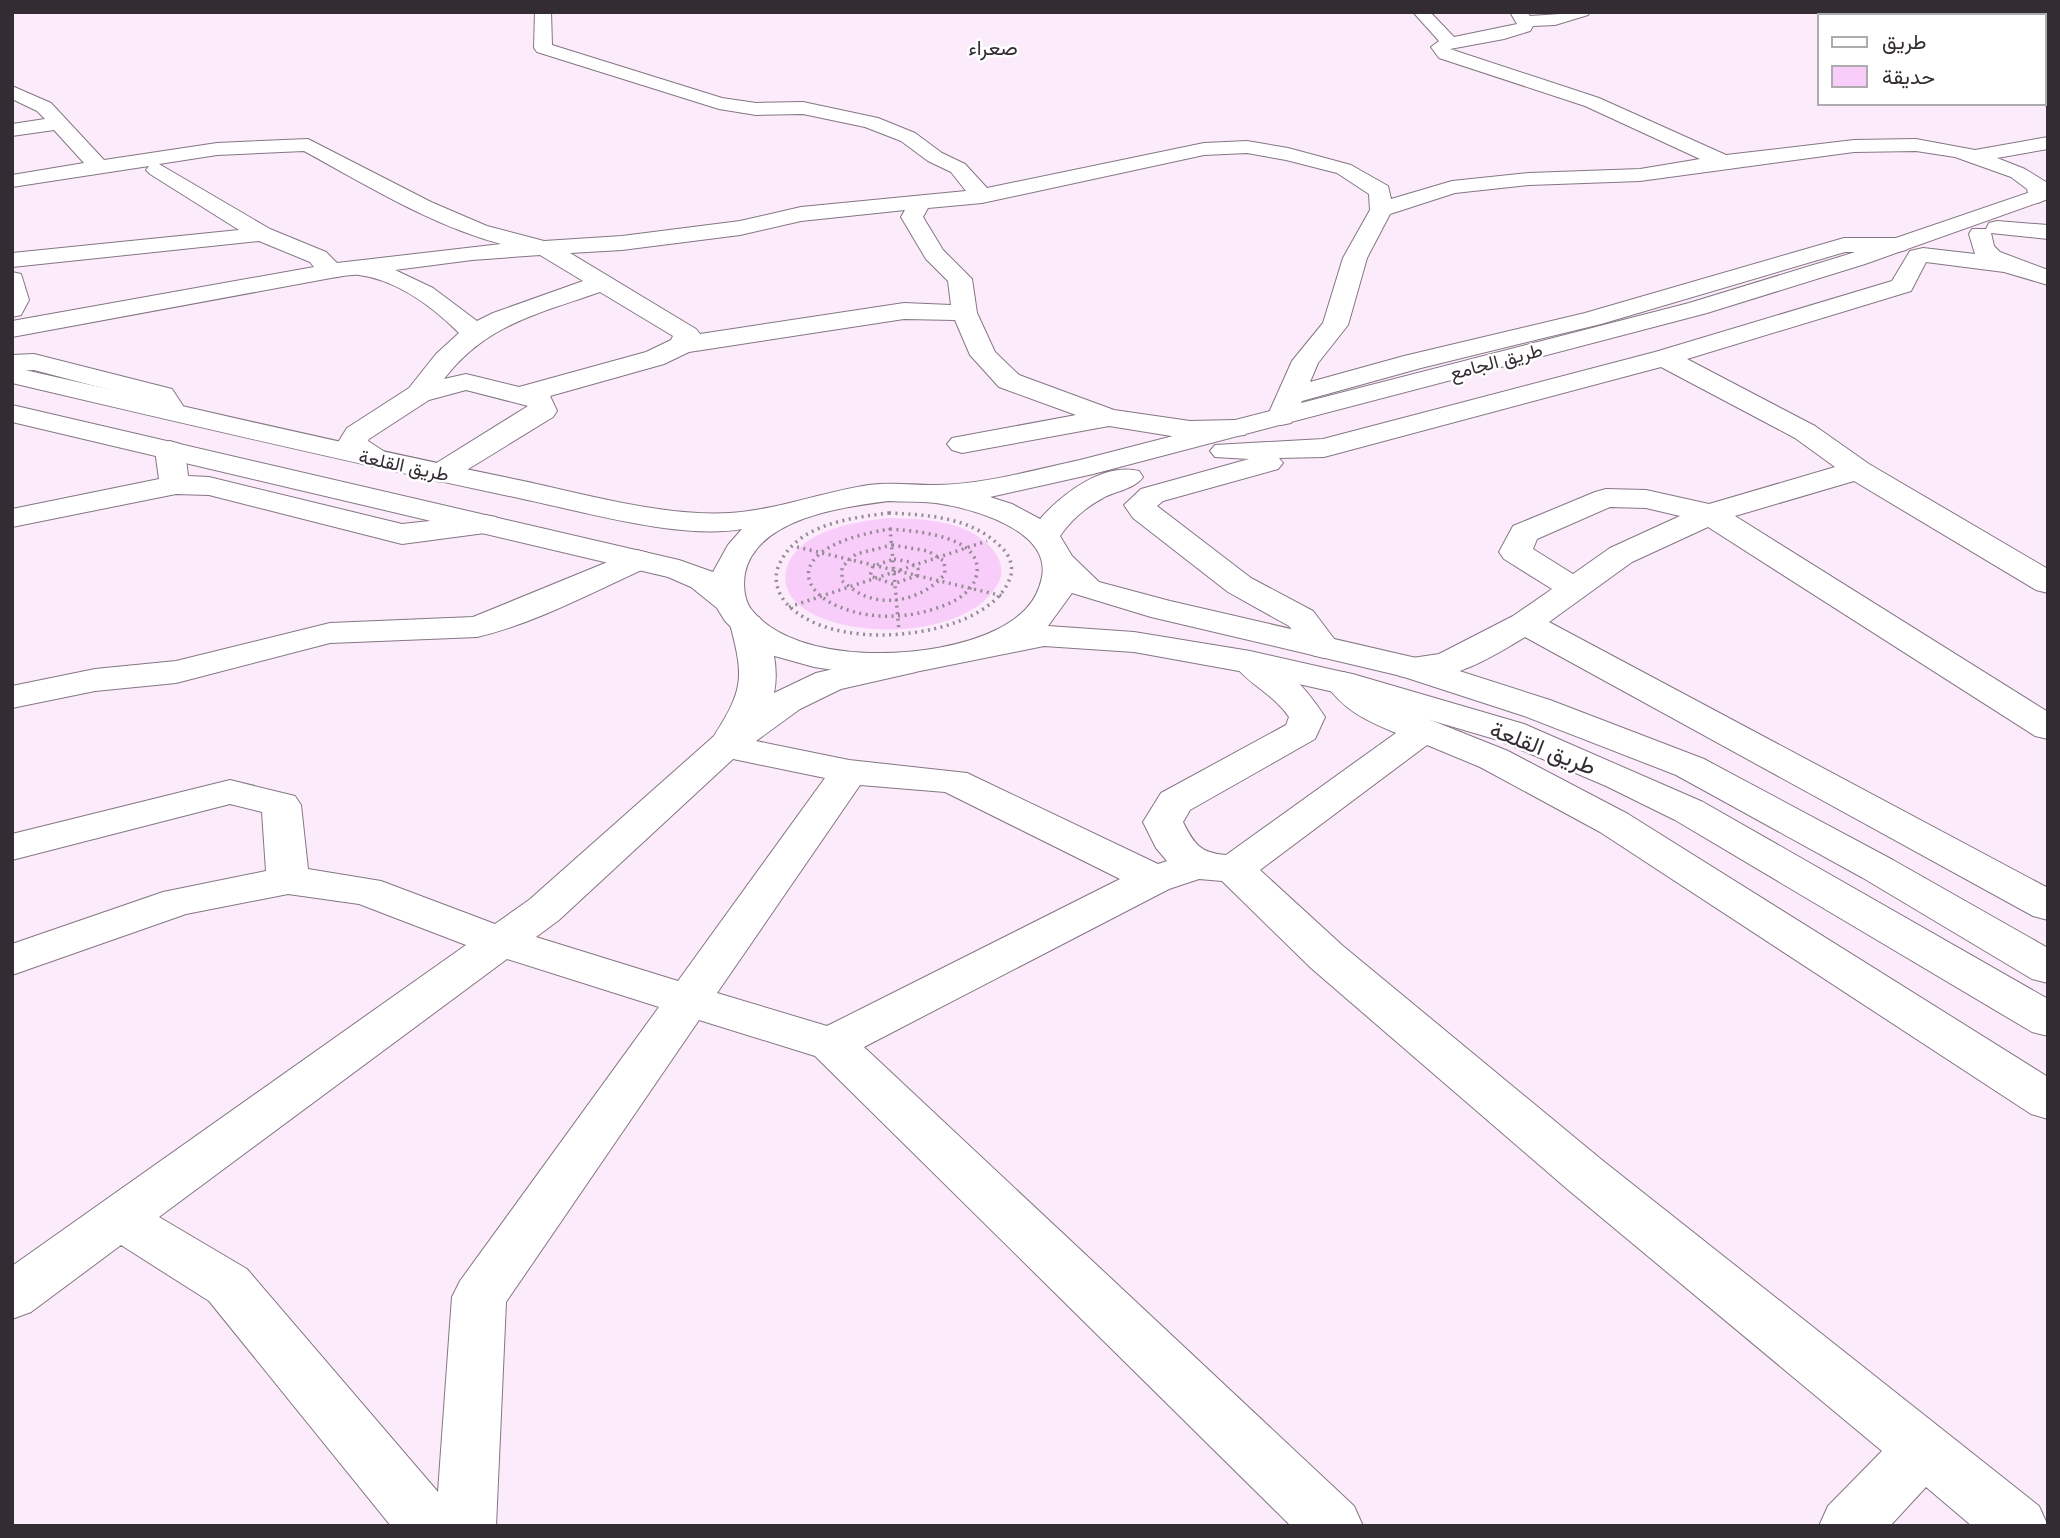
<svg xmlns="http://www.w3.org/2000/svg" width="2060" height="1538" viewBox="0 0 2060 1538" font-family="Arial,Vazirmatn,sans-serif">
<rect width="100%" height="100%" fill="#fbebfb"/>
<path fill="#f9cdfa" d="M889,518C924,519 969,520 993,550C999,557 1004,569 1000,579C976,639 842,643 798,604C789,596 783,583 786,571C797,530 854,522 889,518Z"/>
<g fill="none" stroke-linecap="round" stroke-linejoin="round">
<g stroke="#847684" stroke-width="2">
<path id="minor" d="M535,12H551L552,45L722,98L756,103L803,102L878,118L915,133L942,153L965,164L987,188L1204,143L1247,141L1288,148L1351,165L1388,186L1391,199L1452,181L1529,173L1640,169L1700,159L1585,106L1439,58L1431,47L1439,41L1413,12H1430L1454,37L1517,24L1510,12H1527L1530,16L1590,12L1588,15L1555,25L1533,26L1530,31L1504,39L1450,49L1599,98L1726,155L1854,140L1916,139L1975,150L2048,137V149L1997,158L2025,169L2046,182L2048,198L2038,203L2030,201L2027,189L2011,177L1955,157L1916,151L1854,152L1640,181L1529,185L1455,193L1390,214L1367,258L1348,325L1318,363L1310,382L1404,356L1585,313L1844,238H1898L1906,240L1910,245L1906,250L1898,252H1845L1601,324L1421,368L1302,401L1291,423L1281,425L1271,423L1267,417L1292,361L1323,323L1343,258L1370,210L1369,194L1337,173L1286,160L1247,153L1204,155L982,203L928,208L923,217L943,250L972,279L977,313L995,352L1019,375L1114,410L1190,421L1235,420L1245,423L1249,429L1245,435L1190,439L1109,426L962,453L952,450L947,444L952,438L1076,415L999,387L970,355L955,320L904,319L689,352L664,364L550,396L557,411L553,417L452,479L441,482L430,479L426,473L430,467L528,406L466,390L429,400L369,439L368,441L388,454L393,460L388,466C370,471 348,459 337,444L347,428L409,388L436,354L459,333C433,307 397,280 359,275C350,274 340,277 331,278L12,337V321L314,267L310,262L259,241L12,267V253L239,230L150,174L146,170L149,166L12,187V175L84,163L54,130L12,136V124L45,119L37,111L12,99V86L51,103L104,160L217,143L308,139L431,202L487,226L544,241L622,236L740,221L801,207L966,191L951,172L928,161L901,141L865,127L803,114L756,115L719,109L537,52L534,48ZM304,151C368,186 431,225 501,244L337,263L326,252L270,229L159,164L217,155ZM905,210L901,217L926,259L948,281L951,305L904,303L700,334L696,329L570,253L622,250L740,235L801,221ZM540,255L583,281L493,313L477,321L433,288L395,270L472,260ZM600,292L673,336L671,340L646,352L519,387L466,374L444,379C486,324 538,314 600,292Z
M2044,93L2048,94V106L2038,103H2044Z
M1997,221L2048,225V239L1991,233L1994,246L2000,252L2048,270V285L2004,272L1926,262L1911,291L1687,359L1815,426L1869,464L2048,569V593L2036,590L1854,481L1735,516L2048,712V739L2035,736L1708,527L1632,562L1549,622L2048,888V920L2033,916L1525,637C1489,659 1444,687 1399,676L1394,668L1399,660L1439,654L1513,616L1552,589L1504,559L1499,552L1513,526L1595,492L1606,489L1646,490L1709,504L1835,467L1795,438L1661,367L1324,457L1279,458L1283,463L1278,469L1163,501L1157,506L1251,578L1313,611L1341,648L1336,655L1324,658L1312,655L1289,626L1228,592L1133,518L1124,505L1141,489L1249,459L1215,457L1210,451L1215,445L1323,439L1655,352L1892,281L1910,251L1923,248L1975,254L1969,234L1972,229H1986L1989,223ZM1610,507L1646,508L1680,516L1610,548L1573,574L1533,549L1537,539Z
M12,272L21,274L29,300L21,315L12,317Z
M34,354L172,389L187,412L183,418L173,420L163,418L152,401L34,370L12,371V355Z
M170,441L180,444L185,450L188,476L209,477L402,524L485,515L496,517L501,524L496,531L485,533L402,544L209,495L176,494L12,527V509L159,479L155,450L160,444Z
M637,550L648,553L653,560L648,567C593,592 536,623 477,637L330,643L176,683L95,691L12,708V686L95,669L176,661L330,623L473,617Z
M747,614L759,617C773,637 779,669 774,693L816,673L903,653L916,656L921,664L916,672L841,689L800,709L756,741L849,760L967,773L1158,864L1167,861L1156,848L1143,822L1161,793L1286,725L1289,717C1274,694 1247,684 1232,662L1237,654C1273,646 1308,691 1325,717L1315,739L1190,810L1183,822C1194,844 1200,853 1226,855L1396,733C1367,721 1343,710 1325,683L1330,675L1343,672L1356,675L1388,703L1508,751L1628,814L2048,1077V1119L2031,1114L1600,832L1480,767L1427,745L1260,870L1343,946L1602,1160L2039,1506L2048,1526H1972L1926,1487L1890,1526H1819L1828,1506L1882,1451L1566,1188L1311,968L1222,881L1199,879L1169,889L864,1047L1354,1506L1363,1526H1291L815,1056L699,1020L506,1302L496,1526H391L209,1301L121,1245L31,1312L12,1319V1266L466,945L359,904L288,894L186,914L12,975V944L163,892L266,871L262,812L230,804L12,860V834L230,780L295,796L301,805L308,869L381,881L495,924L529,900L714,736C744,689 744,677 730,624L735,617ZM733,759L825,778L678,981L536,937L559,920ZM860,785L945,792L1120,879L827,1026L717,993ZM507,959L659,1007L460,1281L452,1297L438,1492L247,1269L159,1217Z"/>
</g>
<g stroke="#847684" stroke-width="2">
<path id="major" d="M2048,186V199L1865,264L1707,313L1093,474L990,497L1012,504L1040,519C1062,494 1103,462 1139,471L1143,477C1135,489 1115,491 1103,498C1086,507 1071,520 1060,536L1072,556L1099,582L1170,601L1425,660L1550,700L1704,759L1893,860L2048,948V983L2032,979L1863,878L1676,775L1524,716L1401,676L1151,617L1072,593L1048,626L1134,632L1250,651L1356,675L1524,724L1703,802L2048,999V1036L2032,1032L1675,820L1606,786L1498,740L1334,692L1250,673L1134,652L1044,646L915,672H847L814,667L771,655L745,641L725,621L717,608L691,587L668,577L12,422V405L679,560L713,572L728,545L742,529C681,540 585,512 523,499C352,463 182,423 12,383V367C178,405 343,444 509,478C579,492 659,517 730,513C777,510 822,492 869,485C891,482 912,485 934,485C983,485 1033,470 1080,460L1689,303L1849,254ZM888,501C904,502 920,501 936,503C970,508 1051,529 1042,577C1037,603 1020,618 996,630C936,660 797,668 751,609C744,600 743,584 745,573C757,518 843,507 888,501Z"/>
</g>
<path stroke="#958a95" stroke-width="3.5" stroke-dasharray="2 4.5" stroke-linecap="butt" d="M889,513C929,515 973,517 1003,549C1010,556 1014,568 1010,578C1002,601 975,616 954,623C907,640 824,643 787,604C777,593 773,578 779,565C797,524 850,518 889,513Z
M890,528L899,631
M890,529C916,531 987,536 976,577C972,591 958,600 945,605C840,648 728,555 890,529Z
M892,545L928,551L944,561L945,574C926,596 894,607 865,596C857,593 849,586 842,581V567L856,554Z
M797,547L1003,596
M894,559L910,562L918,569L916,576L893,584L870,576L873,566Z
M789,607L987,541"/>
<use href="#minor" fill="#fff" fill-rule="evenodd"/>
<use href="#major" fill="#fff" fill-rule="evenodd"/>
</g>
<g text-anchor="middle" stroke-width="5" stroke-linejoin="round" paint-order="stroke">
<g font-size="19" fill="#332d33" stroke="#fff">
<text transform="translate(1496 361) rotate(-15)" y="7">طريق الجامع</text>
<text transform="translate(404 465) rotate(12)" y="7">طريق القلعة</text>
</g>
<g font-size="21" fill="#332d33" stroke="#fff">
<text x="993" y="55">صعراء</text>
</g>
<g font-size="23" fill="#332d33" stroke="#fff">
<text transform="translate(1543 748) rotate(21)" y="8">طريق القلعة</text>
</g>
</g>
<rect width="2060" height="1538" fill="none" stroke="#332d33" stroke-width="28"/>
<rect x="1818" y="14" width="228" height="91" fill="#ffffff" stroke="#adabad" stroke-width="2"/>
<rect x="1832" y="37" width="35" height="10" fill="#ffffff" stroke="#adabad" stroke-width="2"/>
<text x="1882" y="49" font-size="21" fill="#332d33">طريق</text>
<rect x="1832" y="66" width="35" height="21" fill="#f9cdfa" stroke="#adabad" stroke-width="2"/>
<text x="1882" y="84" font-size="21" fill="#332d33">حديقة</text>
</svg>
